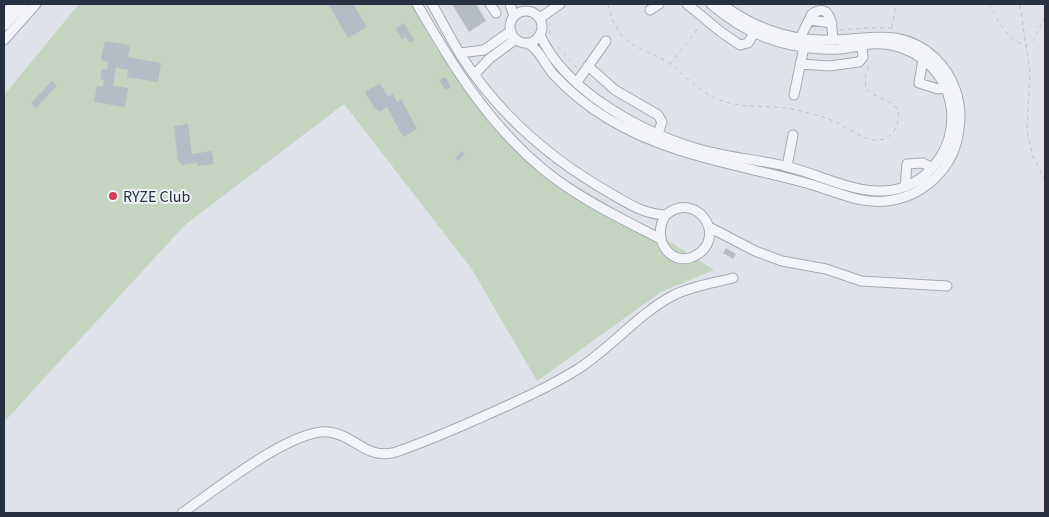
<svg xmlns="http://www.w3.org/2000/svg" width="1049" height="517" viewBox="0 0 1049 517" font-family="'Source Sans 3',sans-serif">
<rect width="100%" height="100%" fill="#dfe3e9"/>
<path fill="#c5d4c0" d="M79,4H411L437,50L489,110L545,167L669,241L714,270L661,292L537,381L471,268L344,104L185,225L4,422V95Z"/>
<path fill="#b6bcc6" d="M328,4H353L367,27L348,38Z
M452,4H476L486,21L469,32Z
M404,23L414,40L410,43L404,34L403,35L405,37L402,39L395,28Z
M105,41L130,45L128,57L161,63L158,82L127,77L128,70L116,68L113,86L128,88L125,107L94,102L97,86L103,87L104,80L100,79L102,69L107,70L108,62L101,60Z
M445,77L451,87L445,90L439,80Z
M52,81L57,86L36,108L31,103Z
M380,83L388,97L393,94L397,102L401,99L417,129L403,137L387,107L379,112L376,108L375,109L365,92Z
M188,124L192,154L212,151L214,164L197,166V163L181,165V162H178L174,126Z
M462,151L465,154L458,161L455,158Z
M726,248L736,254L733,259L723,253Z"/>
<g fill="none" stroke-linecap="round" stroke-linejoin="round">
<g stroke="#a4aab3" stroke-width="11">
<path id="minor" d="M417,4C452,65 489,125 544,170C578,198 620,218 659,238
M432,4C441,20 450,37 460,54C497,112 550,159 610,193C629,204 643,214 666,215C696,190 727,235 698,254C673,271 649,239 666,215
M490,4L496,13
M510,4L514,16
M687,4L721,32L740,45L748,43L754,33
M650,10L659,4
M510 27a16 16 0 1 1 32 0a16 16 0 1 1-32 0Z
M4,15L14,4
M540,18L560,4
M809,20L832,23
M4,26L24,4
M540,35C566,92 644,134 702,150C729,157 758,160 785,166C832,177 881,211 925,175C936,165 945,152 949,138C954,120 952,101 944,84C930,58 901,41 871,44C860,45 850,48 839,49C824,50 807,48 792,45C761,39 734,24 711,4
M800,38L812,14C832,1 832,28 833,40
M4,40L36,4
M527,43C539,49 544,63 553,74C569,91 587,106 607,118C669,156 737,164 806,183C832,190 858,204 886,201C924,197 955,167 959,129C963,103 954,76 935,58C899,24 864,42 821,40C786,39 750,26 722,4
M460,53L484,50L511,31
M923,59L919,83L938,89L945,87
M800,64L829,66L859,62L863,57L862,46
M588,66L615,90L658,115L662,122L658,134
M475,74L489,59L516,39
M577,82L606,41
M794,95L804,47
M787,167L793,135
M905,187L907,164L923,163L932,168
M709,227L755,251L782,261L826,269L861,281L947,286
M182,513C214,491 292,428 329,432C355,435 367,461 396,452C422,443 448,432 473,421C509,405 546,389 578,369C612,347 639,313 674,295C692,286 714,283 733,278"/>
</g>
<path stroke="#bdc1c8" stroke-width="1" stroke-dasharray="4 4" stroke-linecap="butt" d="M608,4C611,15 614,26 621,35C632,47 647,51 660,58C681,69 694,89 715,98C735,107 754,106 775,107C788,108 800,110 812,114C822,116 832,120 841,125C851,130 863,139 875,140C884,141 893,135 896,127C908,98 875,102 866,88L865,78L870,62
M989,4C998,19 1007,43 1027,45L1034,39L1045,17
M1014,4H1026
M1020,5L1030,72L1027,132L1033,156L1045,181
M550,22V36
M892,28L896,4
M840,30L867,28H892
M558,47L577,68
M670,64L700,26"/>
<use href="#minor" stroke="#f2f4f7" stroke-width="9"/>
</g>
<circle fill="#d63c56" stroke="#eff2f7" stroke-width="2" cx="113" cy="196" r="5"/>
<g text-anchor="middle" stroke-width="4" stroke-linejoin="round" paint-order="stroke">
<g font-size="16" fill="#273141" stroke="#eff2f7" text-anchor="start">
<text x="123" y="202">RYZE Club</text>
</g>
</g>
<rect width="1049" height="517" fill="none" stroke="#273141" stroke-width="10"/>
</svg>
